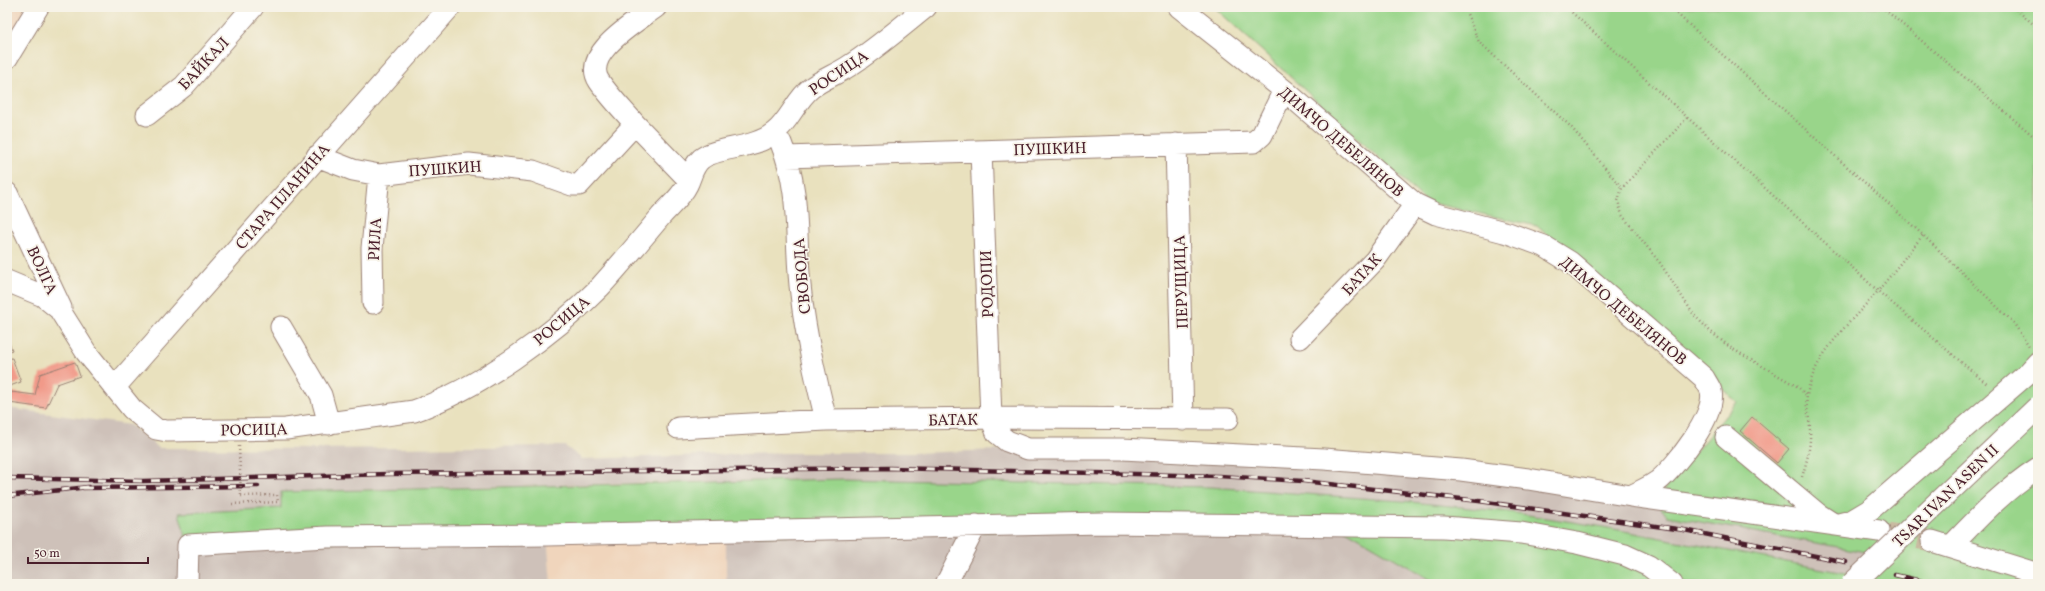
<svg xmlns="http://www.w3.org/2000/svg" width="2045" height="591" viewBox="0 0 2045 591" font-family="Vollkorn,serif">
<rect width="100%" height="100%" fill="#f7f3e8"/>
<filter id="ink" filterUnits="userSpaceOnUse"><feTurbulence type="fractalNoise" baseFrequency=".025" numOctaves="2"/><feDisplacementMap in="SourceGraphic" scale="8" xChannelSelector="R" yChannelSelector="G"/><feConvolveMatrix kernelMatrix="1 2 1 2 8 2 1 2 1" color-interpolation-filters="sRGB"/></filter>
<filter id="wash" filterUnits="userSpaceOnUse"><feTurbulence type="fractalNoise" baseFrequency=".012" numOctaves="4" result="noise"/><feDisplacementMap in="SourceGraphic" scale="16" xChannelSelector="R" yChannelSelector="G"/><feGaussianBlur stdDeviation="0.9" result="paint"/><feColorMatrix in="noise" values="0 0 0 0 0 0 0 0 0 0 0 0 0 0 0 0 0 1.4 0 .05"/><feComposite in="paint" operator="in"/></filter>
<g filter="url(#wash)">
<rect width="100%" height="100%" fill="#e9e1be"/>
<path fill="#f0d5bc" d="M7,7H38L7,58Z
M726,531V584H551L547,535Z"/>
<path fill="#cec1b9" d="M7,408L130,425L159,448L310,449L565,446L582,459L778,453H913L1028,449L1324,459L1655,500L1667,516L1883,555L1860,576L1598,526L1509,512L1402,501L1210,487L844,479L665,482L282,492L281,508L180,513L547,535L551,584H7Z
M1339,526L1438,584H726V531Z"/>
<path fill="#99d58a" stroke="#727a5a" d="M1214,7H2038V584H1438L1339,526L188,545L179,513L281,508V492L844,479L1210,487L1402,501L1509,512L1598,526L1860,576L1882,555L1667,516L1655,500L1737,402L1537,226L1427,202Z"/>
<g id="blocks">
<path fill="#f19a89" d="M7,338L12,350L7,353Z
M12,358L21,382L7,387V359Z
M75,362L80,376L57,384L46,408L9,403L11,392L35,395L40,374Z
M1752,417L1789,449L1777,463L1740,431Z"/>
</g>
</g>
<g filter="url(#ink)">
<use href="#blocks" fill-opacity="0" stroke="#9a8074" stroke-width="1"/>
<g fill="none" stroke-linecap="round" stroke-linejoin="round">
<path stroke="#c9baa1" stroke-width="21" stroke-dasharray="21 10" stroke-linecap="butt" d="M1888,533L1932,541"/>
<g stroke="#9a8074" stroke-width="23">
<path id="minor" d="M1179,7L1284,90L1415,204L1436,214L1508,233L1544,246L1570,262L1704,378C1706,382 1710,387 1711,391C1717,415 1675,467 1658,481C1650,487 1640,491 1631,496
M7,58L38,7
M147,115L184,86L253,7
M635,124C623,110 609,96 599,81C581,53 638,21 656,7
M781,143C802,194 794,241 801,294C806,337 816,379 826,420
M1176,144L1183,420
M981,151L991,418L997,433L1007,441L1028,449H1122L1324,459L1461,470L1528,479L1631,496L1879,531
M317,156L353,170L379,175L469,164L533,171L572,185H579L635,124L689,180
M786,157L1254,142L1262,135L1284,90
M7,193L61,308
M7,281L43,296L59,309L86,352L132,409L156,429L167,431L286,429L414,411C478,389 553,335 600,287C621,264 641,240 661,216C669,207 682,196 687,185C692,175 692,167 701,159C717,146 754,150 775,132C790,120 796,100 811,88C823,79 837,74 849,66C876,49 901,27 926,7
M373,303L372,248L379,175
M281,327L321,395L329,424
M1300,338L1375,260L1415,204
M115,387L450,7
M678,428L826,420L991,418L1228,419
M1726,437L1818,514L1835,525L1851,521L1871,509L2027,374L2038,362
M1932,541L2038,574
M1951,546C1978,518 2005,489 2038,468
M187,584L188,545L327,537L547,535L1103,523L1444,527L1521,533L1577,543L1625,555L1649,566L1672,584
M946,584L976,525"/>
</g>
<path stroke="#9a8074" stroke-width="2.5" stroke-dasharray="1 3" stroke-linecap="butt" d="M1464,7L1479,42L1571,127L1622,188
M1566,7L1878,291L1923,235
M1669,7L1674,12
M1675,7V12L1923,235L2013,322L2029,347
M1882,7L2038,140
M2013,7L2038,28
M1687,118L1622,188L1618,201L1622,215L1660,263L1694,315L1711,332L1731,348L1798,387L1807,396
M1802,477C1807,461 1811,446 1810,429C1810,418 1805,406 1807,396C1813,354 1852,321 1878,291L1987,384
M232,504L278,502L277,495L241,496"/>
<use href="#minor" stroke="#fff" stroke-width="21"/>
<g stroke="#4a1f2b" stroke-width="4.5">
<path id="rail" d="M7,478L143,481L388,474L890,468L1219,476L1303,481L1479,501L1684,530L1846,562
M83,488L258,486
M7,496L88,487
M1895,575L1934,584"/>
</g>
<use href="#rail" stroke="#f7f3e8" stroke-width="3" stroke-dasharray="9" stroke-linecap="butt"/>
<g stroke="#9a8074" stroke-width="24" stroke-linecap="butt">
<path id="major-bridge" d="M1852,584L2038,407"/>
</g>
<path stroke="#9a8074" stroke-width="2.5" stroke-dasharray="1 3" stroke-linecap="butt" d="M239,446L241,496"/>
<use href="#major-bridge" stroke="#fff" stroke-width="22"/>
</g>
</g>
<g text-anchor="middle" stroke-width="3.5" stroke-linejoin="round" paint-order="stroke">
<g font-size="16" fill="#4a1f2b" stroke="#f7f3e8">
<text transform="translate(203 63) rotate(-47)" y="6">БАЙКАЛ</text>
<text transform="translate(838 72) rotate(-34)" y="6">РОСИЦА</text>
<text transform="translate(1342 141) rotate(41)" y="6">ДИМЧО ДЕБЕЛЯНОВ</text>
<text transform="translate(1050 148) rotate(-2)" y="6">ПУШКИН</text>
<text transform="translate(445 168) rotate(-4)" y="6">ПУШКИН</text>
<text transform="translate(282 196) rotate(-49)" y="6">СТАРА ПЛАНИНА</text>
<text transform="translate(374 239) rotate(-87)" y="6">РИЛА</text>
<text transform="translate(43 270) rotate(65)" y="6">ВОЛГА</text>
<text transform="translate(1361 274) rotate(-48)" y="6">БАТАК</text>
<text transform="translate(801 276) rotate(-95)" y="6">СВОБОДА</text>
<text transform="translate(1180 282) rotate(-92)" y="6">ПЕРУЩИЦА</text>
<text transform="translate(986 284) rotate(-92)" y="6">РОДОПИ</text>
<text transform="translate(1624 310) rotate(40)" y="6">ДИМЧО ДЕБЕЛЯНОВ</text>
<text transform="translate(561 320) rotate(-40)" y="6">РОСИЦА</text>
<text transform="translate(953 419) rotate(-1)" y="6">БАТАК</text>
<text transform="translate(254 429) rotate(-1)" y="6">РОСИЦА</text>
<text transform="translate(1945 495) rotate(-44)" y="6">TSAR IVAN ASEN II</text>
</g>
</g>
<rect width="2045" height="591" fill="none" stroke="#f7f3e8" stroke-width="24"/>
<path d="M28 557v6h120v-6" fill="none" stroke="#4a1f2b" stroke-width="2"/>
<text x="34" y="557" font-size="12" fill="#4a1f2b" stroke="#f7f3e8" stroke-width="3" paint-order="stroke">50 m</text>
</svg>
